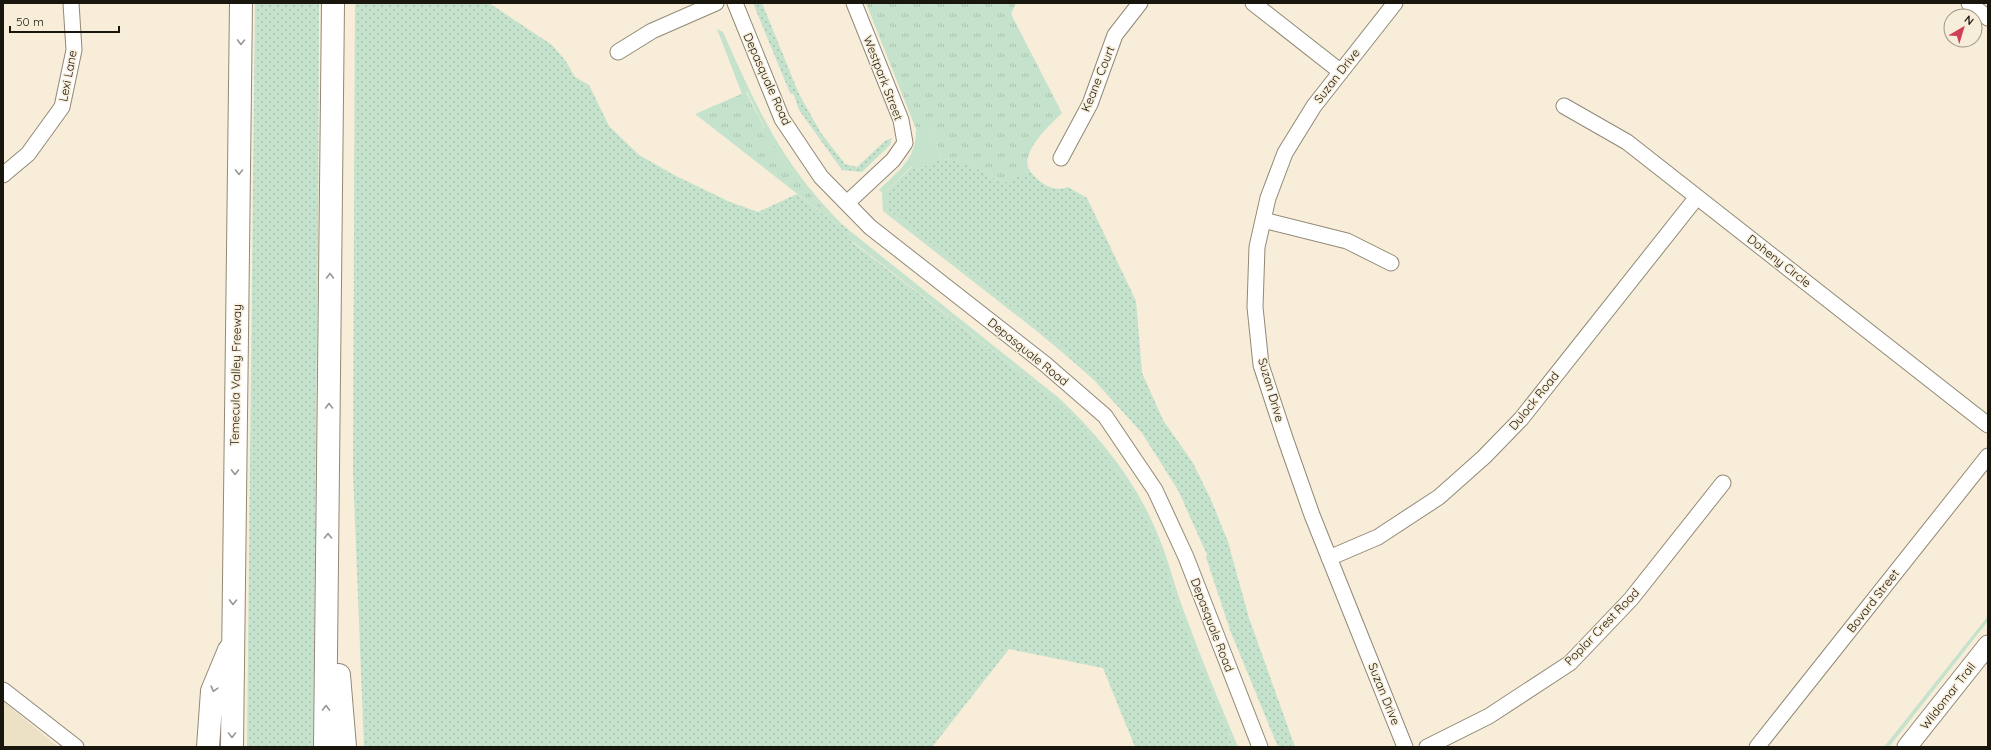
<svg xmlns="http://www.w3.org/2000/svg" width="1991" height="750" viewBox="0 0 1991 750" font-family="Quicksand,sans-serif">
<defs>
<pattern id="grass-dots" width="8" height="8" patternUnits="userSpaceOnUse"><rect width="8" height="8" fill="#c5e2cc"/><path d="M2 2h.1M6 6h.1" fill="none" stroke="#a9c1ae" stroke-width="1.8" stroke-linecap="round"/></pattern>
<pattern id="park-tufts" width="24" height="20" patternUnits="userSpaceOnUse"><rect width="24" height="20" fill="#c5e2cc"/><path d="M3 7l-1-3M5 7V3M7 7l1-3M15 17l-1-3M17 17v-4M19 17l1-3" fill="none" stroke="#a9c1ae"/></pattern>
</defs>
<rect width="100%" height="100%" fill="#f7edd8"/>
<path fill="#ede1c5" d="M3,701L58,747H3Z"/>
<path fill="url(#grass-dots)" d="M255,3H319L318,235L313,747H247Z
M355,3H489L552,45L565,60L575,77L589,85L609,126L639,155L674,175L730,202L758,212L797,194L840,227L842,224L850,231L848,234L854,240L852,242L1057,401L1084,427L1133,492L1154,535L1165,563L1182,619L1234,747H1135L1103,668L1009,649L932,747H364L353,472Z
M753,3H762L799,94L821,133L845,164L857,167L885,141L892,138L890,145L862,172L842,170L799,110L794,95L790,93Z
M941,159C964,159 983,172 1003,183L1030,171C1039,183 1053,193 1068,187L1087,198L1136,301L1142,373L1163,420L1193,463L1212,502L1228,542L1249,618L1295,747H1278L1230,630L1206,557L1207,554L1204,548L1178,490L1142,433L1094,380L1069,358L1071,355L887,209L886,192L913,166L916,170Z"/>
<path fill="url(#park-tufts)" d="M866,3H1016L1011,14L1062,113C1051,124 1018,153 1030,171L1003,183C983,172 964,159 941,159L937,144L931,131L924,129H916Z
M746,92L765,129L761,131L771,147L775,145L799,181L840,227L695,114Z"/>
<path fill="#c5e2cc" d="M717,29L723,32C757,108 782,165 842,224L840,227L799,181L775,145L770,147L761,131L765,128L747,92L742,94Z
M916,129H924L931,131L937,144L941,159L916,170L912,166L886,192L887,209L1071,355L1069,358L1038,332L883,211L882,192L879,190C899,170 917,159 916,129Z
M850,231L1059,398C1102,439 1138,483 1160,540C1170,565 1176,592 1186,617C1202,661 1220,704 1238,747H1234L1182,619L1165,563L1154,535L1133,492L1084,427L1057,401L852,241L853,240L848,234Z
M1988,616V621L1889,747H1884Z"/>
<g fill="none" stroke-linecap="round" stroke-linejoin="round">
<g stroke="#918976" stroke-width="17">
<path id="minor" d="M735,3L782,119L821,177L870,227L1045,364L1105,416L1155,490L1186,557L1260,747
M1253,3L1341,72
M1395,3L1314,106L1285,153L1268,198L1257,247L1255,307L1261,365L1285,438L1312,515L1405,747
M1969,3L1988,18
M618,52L652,31L716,3
M1564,106L1627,142L1988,425
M1061,158L1090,104L1115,35L1140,3
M3,175L28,154L62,107L74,50L71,3
M847,203L893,160L905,143L901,120L854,3
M1263,220L1347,241L1391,263
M1329,558L1378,537L1439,497L1484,457L1521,419L1697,197
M3,690L76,747
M1427,747L1489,716L1570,663L1631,599L1723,483
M1757,747L1988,456"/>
</g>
<g stroke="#918976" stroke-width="21">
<path id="major" d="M1907,747L1988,645"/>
</g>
<g stroke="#918976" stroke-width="24">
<path id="highway" d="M339,675L345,747
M208,747L212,691L229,650
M232,747L241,3
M325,747L333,3"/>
</g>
<use href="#minor" stroke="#fff" stroke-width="15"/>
<use href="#major" stroke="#fff" stroke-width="19"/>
<use href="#highway" stroke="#fff" stroke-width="22"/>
</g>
<defs><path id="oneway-chevron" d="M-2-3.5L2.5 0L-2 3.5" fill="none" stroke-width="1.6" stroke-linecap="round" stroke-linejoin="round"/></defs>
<g stroke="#989693">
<use href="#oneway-chevron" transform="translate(241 42) rotate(91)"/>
<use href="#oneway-chevron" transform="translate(239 172) rotate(91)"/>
<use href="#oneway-chevron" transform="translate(330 276) rotate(-90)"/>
<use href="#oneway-chevron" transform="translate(329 406) rotate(-90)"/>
<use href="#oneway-chevron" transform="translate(235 472) rotate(91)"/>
<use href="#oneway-chevron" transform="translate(328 536) rotate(-90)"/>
<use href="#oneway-chevron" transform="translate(233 602) rotate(91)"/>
<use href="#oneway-chevron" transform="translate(214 689) rotate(106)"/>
<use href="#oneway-chevron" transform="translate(326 708) rotate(-89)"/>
<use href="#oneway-chevron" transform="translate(232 735) rotate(90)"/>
</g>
<g text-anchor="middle" stroke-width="3" stroke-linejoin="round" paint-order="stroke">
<g font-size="12" fill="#19160e" stroke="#f7edd8">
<text transform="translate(68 76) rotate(-79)" y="4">Lexi Lane</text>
<text transform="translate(1337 76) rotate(-52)" y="4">Suzan Drive</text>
<text transform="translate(883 78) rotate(69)" y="4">Westpark Street</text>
<text transform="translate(767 79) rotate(66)" y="4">Depasquale Road</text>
<text transform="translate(1098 79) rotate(-68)" y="4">Keane Court</text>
<text transform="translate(1779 261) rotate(38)" y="4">Doheny Circle</text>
<text transform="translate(1028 352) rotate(39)" y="4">Depasquale Road</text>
<text transform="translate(236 375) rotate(-89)" y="4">Temecula Valley Freeway</text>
<text transform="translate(1271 390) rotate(74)" y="4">Suzan Drive</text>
<text transform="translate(1534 401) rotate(-51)" y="4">Dulock Road</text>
<text transform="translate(1873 601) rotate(-52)" y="4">Bovard Street</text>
<text transform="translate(1212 625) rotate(69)" y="4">Depasquale Road</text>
<text transform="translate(1602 627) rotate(-46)" y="4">Poplar Crest Road</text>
<text transform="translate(1384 694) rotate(68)" y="4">Suzan Drive</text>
<text transform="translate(1948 696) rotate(-52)" y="4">Wildomar Trail</text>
</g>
</g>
<rect width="1991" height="750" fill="none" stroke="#19160e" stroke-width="8"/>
<g transform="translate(1963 28) rotate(38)"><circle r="19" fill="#f7edd8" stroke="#9e9787"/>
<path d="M0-3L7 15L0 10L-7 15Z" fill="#cf3f57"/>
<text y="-6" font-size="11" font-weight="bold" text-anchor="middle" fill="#19160e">N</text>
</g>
<path d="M10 26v6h109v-6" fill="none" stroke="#19160e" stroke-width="2"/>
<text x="16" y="26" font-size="12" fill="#19160e" stroke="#f7edd8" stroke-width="3" paint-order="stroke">50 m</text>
</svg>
